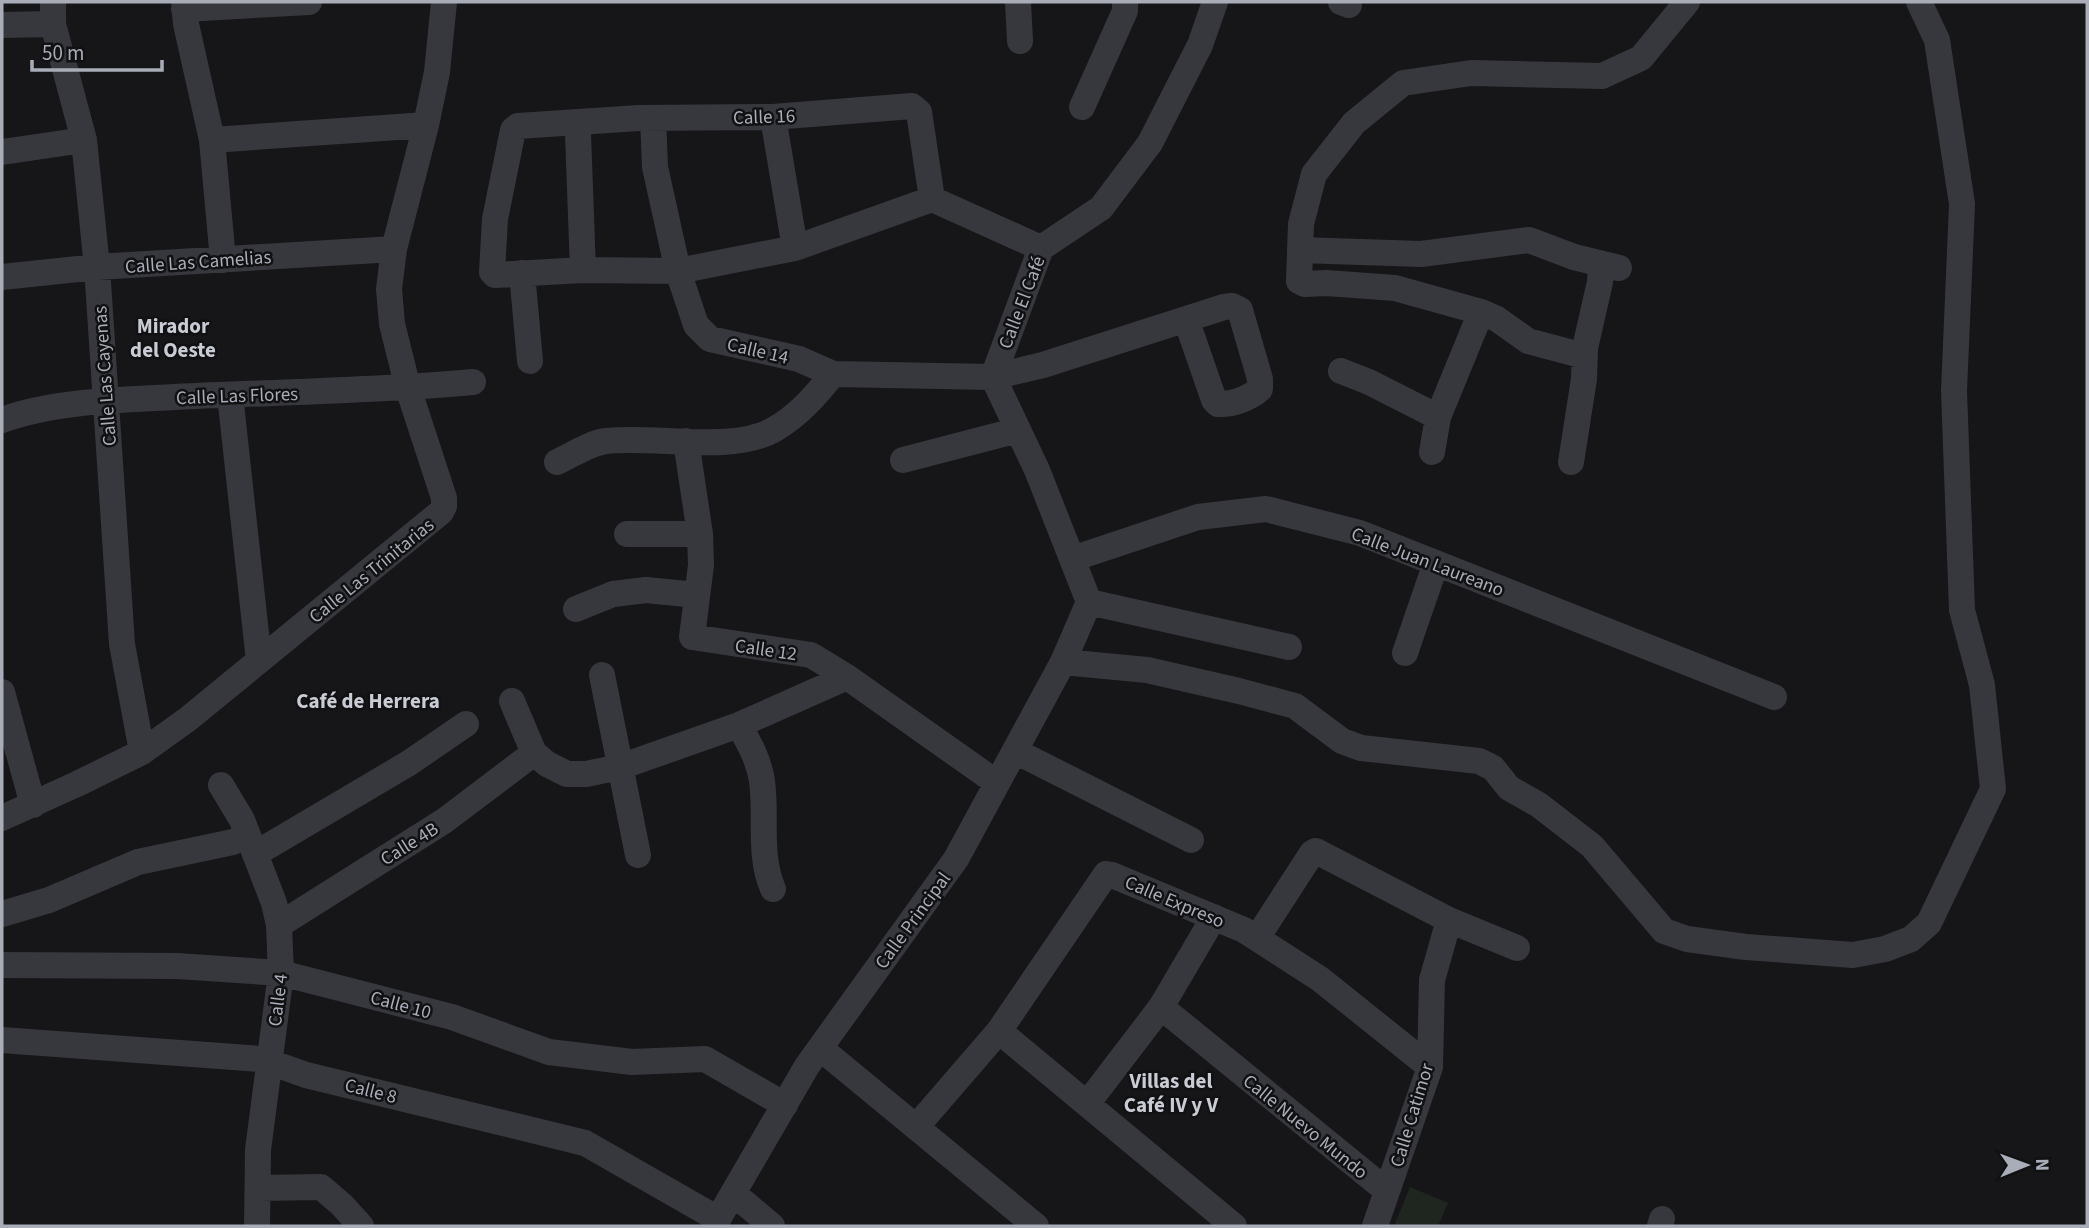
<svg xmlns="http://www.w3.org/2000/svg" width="2089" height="1228" viewBox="0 0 2089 1228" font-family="'Source Sans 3',sans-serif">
<rect width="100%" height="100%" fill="#161618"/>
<path fill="#1e261f" d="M1410,1187L1448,1203L1438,1226H1394Z"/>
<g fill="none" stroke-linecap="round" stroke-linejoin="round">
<path stroke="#37383d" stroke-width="26" d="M53,2V24L84,140L97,267L122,644L142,752
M184,2L186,24L212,140L223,260
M1018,2L1020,41
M1341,2L1349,5
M184,9L309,2
M2,25L53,24
M1082,107L1125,11V2
M773,117L795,248
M653,118L655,167L678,271L696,325L710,339L799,359L833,374L993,377L1043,365L1224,307L1232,306L1240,310L1260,379V389C1250,398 1232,405 1218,404L1214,400L1186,319
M578,134L583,270
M212,140L426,125
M2,152L84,140
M932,199L919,112L912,106L773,117L639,118L518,126L513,130L495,219L492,272L495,275L583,270L678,271L795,248L932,199L1041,248
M1300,250L1421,254L1529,240L1574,257L1619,268
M522,273L530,361
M2,277L97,267L394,249
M1584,356L1528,341L1497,319L1481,312L1395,288L1326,283L1305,284L1299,281L1301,224L1314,174L1354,123L1403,83L1471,73L1602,76L1641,58L1687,2
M1341,371L1369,382L1438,417
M230,395L259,661
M2,420C53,401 121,400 175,397C275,392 374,391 473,382
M686,441L700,534L701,565L692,637L811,655L847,677L997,783
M1432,452L1438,417L1481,312
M903,460L1018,430
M557,462C572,455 590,443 606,441C655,435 733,454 775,429C799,415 816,395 833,374
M1571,462L1584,379L1585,348L1600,282L1601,264
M627,534H700
M1072,559L1198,517L1266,509L1360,533L1774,697
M1089,602L1037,470L993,377L1041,248L1101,208L1150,143L1200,45L1215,2
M1089,602L1289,647
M576,609L613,594L646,590L697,595
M1405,653L1436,563
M1063,662L1147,670L1239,691L1295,706L1342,741L1361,748L1479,761L1493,768L1509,788L1539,805L1592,846L1664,931L1687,939L1746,947L1853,955L1885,949L1911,939L1929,923L1993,789L1982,685L1962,610L1954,391L1962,204L1937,40L1919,2
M602,675L638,855
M2,692L33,805
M512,701L534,753L547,764L567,774H586L620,767L739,725L847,677
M739,725C749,743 759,760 762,781C767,817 758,854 773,889
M1015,751L1191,840
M221,785L242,820L274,903L279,925L281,973L258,1150L257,1226
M2,818L77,784L142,752L188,719L441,512L444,506V498L408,388L392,324L389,289L394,249L426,125L437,72L444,2
M255,854L409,763L466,724
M2,914L49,900L138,862L233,842L248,836
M279,925L444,821L534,753
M1257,938L1312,853L1316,851L1449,920L1517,948
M2,965L177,966L281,973L452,1017L549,1052L632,1062L705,1059L785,1105
M1161,1007L1387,1191
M999,1031L1234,1226
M2,1040L261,1059L306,1075L585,1143L718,1219
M820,1048L1036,1226
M1087,1104L1161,1007L1214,917
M917,1126L999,1031L1106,874L1112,875L1244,930L1320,979L1430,1067
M258,1188L321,1187L342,1205L361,1226
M733,1193L772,1226
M714,1226L807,1066L956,859L1063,662L1089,602
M1375,1226L1430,1067L1432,980L1449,920
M1660,1226L1662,1219"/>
</g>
<g text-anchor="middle" stroke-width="5" stroke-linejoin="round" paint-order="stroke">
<g font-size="19" fill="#a8adb8" stroke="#111113">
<text transform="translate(764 116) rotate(-2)" y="7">Calle 16</text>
<text transform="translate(198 261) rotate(-4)" y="7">Calle Las Camelias</text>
<text transform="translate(1021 302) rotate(-69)" y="7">Calle El Café</text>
<text transform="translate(758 350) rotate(13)" y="7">Calle 14</text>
<text transform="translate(104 376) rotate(-94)" y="7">Calle Las Cayenas</text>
<text transform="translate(237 395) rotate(-2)" y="7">Calle Las Flores</text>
<text transform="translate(1428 561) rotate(21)" y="7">Calle Juan Laureano</text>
<text transform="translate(371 570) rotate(-39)" y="7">Calle Las Trinitarias</text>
<text transform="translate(766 649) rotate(8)" y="7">Calle 12</text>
<text transform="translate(409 843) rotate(-32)" y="7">Calle 4B</text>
<text transform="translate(1175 901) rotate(23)" y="7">Calle Expreso</text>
<text transform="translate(912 920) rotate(-54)" y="7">Calle Principal</text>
<text transform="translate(277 1000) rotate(-83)" y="7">Calle 4</text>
<text transform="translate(401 1004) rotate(15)" y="7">Calle 10</text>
<text transform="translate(371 1090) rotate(14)" y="7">Calle 8</text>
<text transform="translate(1411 1115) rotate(-73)" y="7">Calle Catimor</text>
<text transform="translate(1306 1126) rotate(39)" y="7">Calle Nuevo Mundo</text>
</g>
<g font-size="21" font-weight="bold" fill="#c9ccd4" stroke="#111113">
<text x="173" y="333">Mirador<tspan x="173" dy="24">del Oeste</tspan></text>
<text x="368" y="708">Café de Herrera</text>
<text x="1171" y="1088">Villas del<tspan x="1171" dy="24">Café IV y V</tspan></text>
</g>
</g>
<rect width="2089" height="1228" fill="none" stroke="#a8adb8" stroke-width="7"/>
<g transform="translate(2026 1165) rotate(89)" stroke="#111113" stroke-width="5" paint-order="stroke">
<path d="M0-5L12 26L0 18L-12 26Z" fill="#a8adb8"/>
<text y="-10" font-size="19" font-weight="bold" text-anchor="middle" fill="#a8adb8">N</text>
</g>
<path d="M32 60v10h130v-10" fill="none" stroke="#a8adb8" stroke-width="3.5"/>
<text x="42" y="60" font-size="21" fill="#a8adb8" stroke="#111113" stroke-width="5" paint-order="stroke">50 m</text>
</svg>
